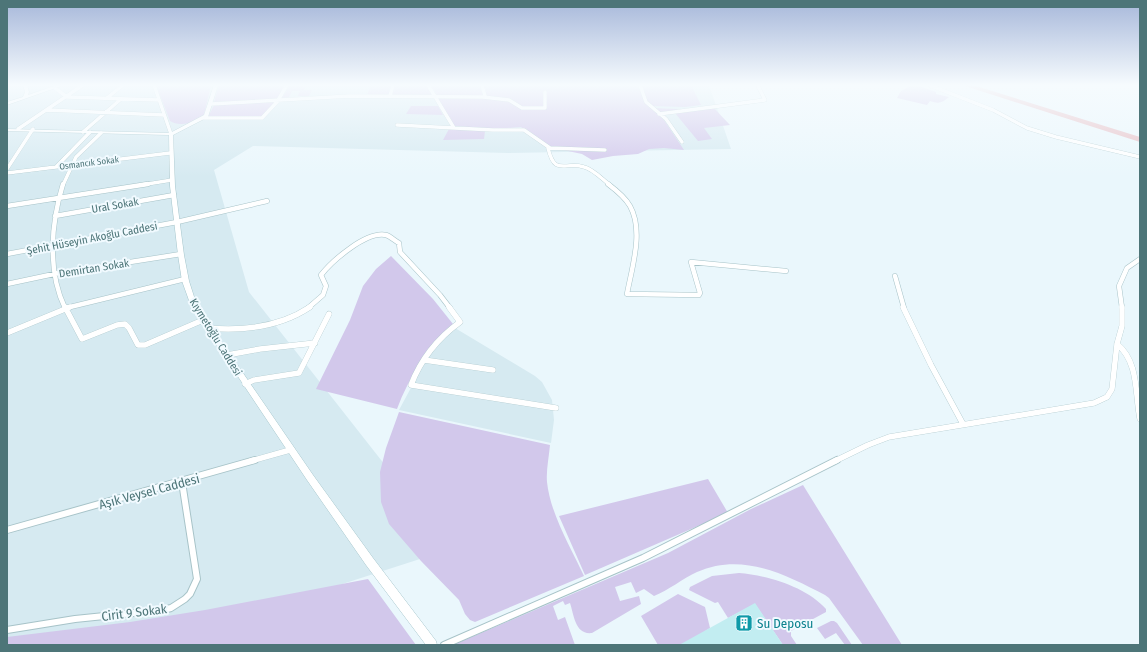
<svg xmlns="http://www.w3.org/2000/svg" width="1147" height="652" viewBox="0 0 1147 652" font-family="'Fira Sans Condensed',sans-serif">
<rect width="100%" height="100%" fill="#eaf7fc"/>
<path fill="#d6eaf1" d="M7,85H709L731,149L508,153L253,146L214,170L249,292L451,549L153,645H7Z
M455,328L535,376L542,382L552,400L554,420L551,443L399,410L420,371L432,352L447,335Z"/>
<path fill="#d2c8eb" d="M156,85H211L204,115C197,123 179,127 170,121Z
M219,85H285L277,99L214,102Z
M307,85L304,90H312L309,96H298L300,91H292L289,97L282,98L289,86Z
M371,85H392L389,95H367Z
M395,85H426L434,97L392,96Z
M430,85H463L464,87L480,86L483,96L437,95Z
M483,85H640L646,103L662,117L684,150L664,148L649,149L638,154L613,156L592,160L582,154L549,147L521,127L494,129L454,126L438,98H485Z
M642,85H691L701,105L685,107L651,106L646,99Z
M910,86L922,87L936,92V94L949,97C942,103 939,104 930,101L927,105L897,98L901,91Z
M276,101L261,117H208L214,105Z
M411,106H438L443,115L406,114Z
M713,107L730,125L704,128L712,139L698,141L675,113L663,115L654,108L676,109L681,111Z
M449,129L485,131L484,139L443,140Z
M391,256L433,299L453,324C428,347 409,377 397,409L316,389L350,320L363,286L376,269Z
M399,412L550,445C549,457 546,470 547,482C550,513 571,548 584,576L475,622L470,620L465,614L459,600L421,561L389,524L381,502L380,472L386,448Z
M708,479L728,513L585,575L559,516Z
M803,485L902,645H863L829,598L825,595C785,574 742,552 697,572C682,579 669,590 654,596L644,589L636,593L631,582L615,587L620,601L639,596L641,604L592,633C575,635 574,615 570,603L565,605L563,601L553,606L558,620L565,617L575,645H453L668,553L751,509Z
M739,573C767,575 807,587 826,609V612L791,631V636L797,645H783L755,604L728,618L718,602L715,603L689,590L690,587L712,576Z
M368,579L416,645H7V637L130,622L205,610Z
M678,594L705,607L710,628L684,645H658L641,616Z
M831,621H834L837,623L852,645H845L836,633L825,639L817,628Z"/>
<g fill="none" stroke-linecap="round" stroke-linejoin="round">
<path fill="#e6bec4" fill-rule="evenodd" d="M962,85H973L1140,137V142Z"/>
</g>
<path fill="#c2edf1" d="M755,603L783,645H679Z"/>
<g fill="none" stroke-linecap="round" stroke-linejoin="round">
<g stroke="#a7c3c8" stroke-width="4">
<path id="street-far3" d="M154,85L171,134
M428,85L454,128
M482,85L485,96L483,97
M640,85L646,102L666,119L682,142
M929,85L993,110L1027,128L1056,137L1140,157
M55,88L67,97L159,100
M390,96L393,85
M107,98L123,85
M211,104L350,96L483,97L509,100L522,108H545V92
M46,110L164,115
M659,114L765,100L758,86
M204,118H262L277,102L287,85
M397,125L493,130H524L550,148L605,150
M18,129L83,85
M83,132L121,99
M548,148C555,177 564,161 584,167C593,169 602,179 610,185
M56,167L90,132
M7,169L33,129
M7,173L170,153
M63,185L76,157L101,133
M141,185L172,180"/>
</g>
<g stroke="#a7c3c8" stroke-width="5.5">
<path id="street-far2" d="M63,184C51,223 47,271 65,308
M608,184C616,190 625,197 630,206C644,231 632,267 627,294L699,295L700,293L691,262L786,271
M7,206L148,184
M55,216L174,195
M7,254L177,222L267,201
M895,276L904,308
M7,284L54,274L181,254
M66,308L185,279
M308,308L323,295L326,286L321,275C332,261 366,231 386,235C390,236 395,241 399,243L400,252L440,295L450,308
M1122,308L1119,286L1127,268L1140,259"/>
</g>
<g stroke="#a7c3c8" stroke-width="6">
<path id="street-far1" d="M65,307L82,339L117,325L125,324L129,328L138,345H145L203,320
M449,307L460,322C438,338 421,359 411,385L556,408
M903,307L931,365L963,424
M208,328C243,331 280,327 310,307
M7,333L70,307
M1117,344C1139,362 1135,394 1140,419
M227,355L260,349L315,343
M424,360L493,370
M245,384L254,380L299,373L329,314
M251,461L290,450
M835,461L868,445L889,437L1094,403L1107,397L1112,389L1117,344L1122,326V307"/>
</g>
<g stroke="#a7c3c8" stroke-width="8">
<path id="street" d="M7,530L255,460
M7,630L75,619L163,610L171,608L185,599L190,594L197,579L182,482
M444,645L643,558L837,460"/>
</g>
<g stroke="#a6c6cc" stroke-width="1">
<path id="secondary" d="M23,85H27L29,92L28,95L57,85H64L7,105V102L23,97L25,92Z
M214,85H218L208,117L173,135L175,186L184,255L189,281L197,306L313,475L373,558L436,641L437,645H426L366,565L307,480L191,306L182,281L178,255L170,186L169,135L7,131V129L170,133L204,115Z"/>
</g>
<use href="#street-far3" stroke="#fff" stroke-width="3.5"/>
<use href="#street-far2" stroke="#fff" stroke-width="4.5"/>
<use href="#street-far1" stroke="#fff" stroke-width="5.5"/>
<use href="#street" stroke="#fff" stroke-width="6"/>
<use href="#secondary" fill="#fff" fill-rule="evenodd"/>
</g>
<linearGradient id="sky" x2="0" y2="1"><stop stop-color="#a7b8da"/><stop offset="0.48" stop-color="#f6fbfe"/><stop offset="1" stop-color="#f6fbfe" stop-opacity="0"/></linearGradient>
<rect width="1147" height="177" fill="url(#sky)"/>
<defs>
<g id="building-square" transform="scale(0.9)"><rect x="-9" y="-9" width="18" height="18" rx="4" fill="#0f9aa8" stroke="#f1faff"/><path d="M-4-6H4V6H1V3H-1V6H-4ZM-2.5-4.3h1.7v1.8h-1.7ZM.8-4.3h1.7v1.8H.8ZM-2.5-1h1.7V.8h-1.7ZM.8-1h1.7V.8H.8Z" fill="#fff"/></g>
</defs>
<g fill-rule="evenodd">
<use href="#building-square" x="744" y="623"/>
</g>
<g text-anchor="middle" stroke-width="4" stroke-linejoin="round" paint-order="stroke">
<g font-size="9" fill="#4d7578" stroke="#f1faff">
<text transform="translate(89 163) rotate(-7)" y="3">Osmancık Sokak</text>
</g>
<g font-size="11" fill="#4d7578" stroke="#f1faff">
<text transform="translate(115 205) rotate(-10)" y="4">Ural Sokak</text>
<text transform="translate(92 238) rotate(-11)" y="4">Şehit Hüseyin Akoğlu Caddesi</text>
<text transform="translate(94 268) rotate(-9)" y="4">Demirtan Sokak</text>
<text transform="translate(216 337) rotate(58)" y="4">Kıymetoğlu Caddesi</text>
</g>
<g font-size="13" fill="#4d7578" stroke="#f1faff">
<text transform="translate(149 491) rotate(-15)" y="5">Aşık Veysel Caddesi</text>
<text transform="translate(134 612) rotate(-7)" y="5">Cirit 9 Sokak</text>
</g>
<g font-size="13" fill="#0d838f" stroke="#f1faff" text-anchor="start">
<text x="757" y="628">Su Deposu</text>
</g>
</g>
<rect width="1147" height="652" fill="none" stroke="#4d7578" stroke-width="16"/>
</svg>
